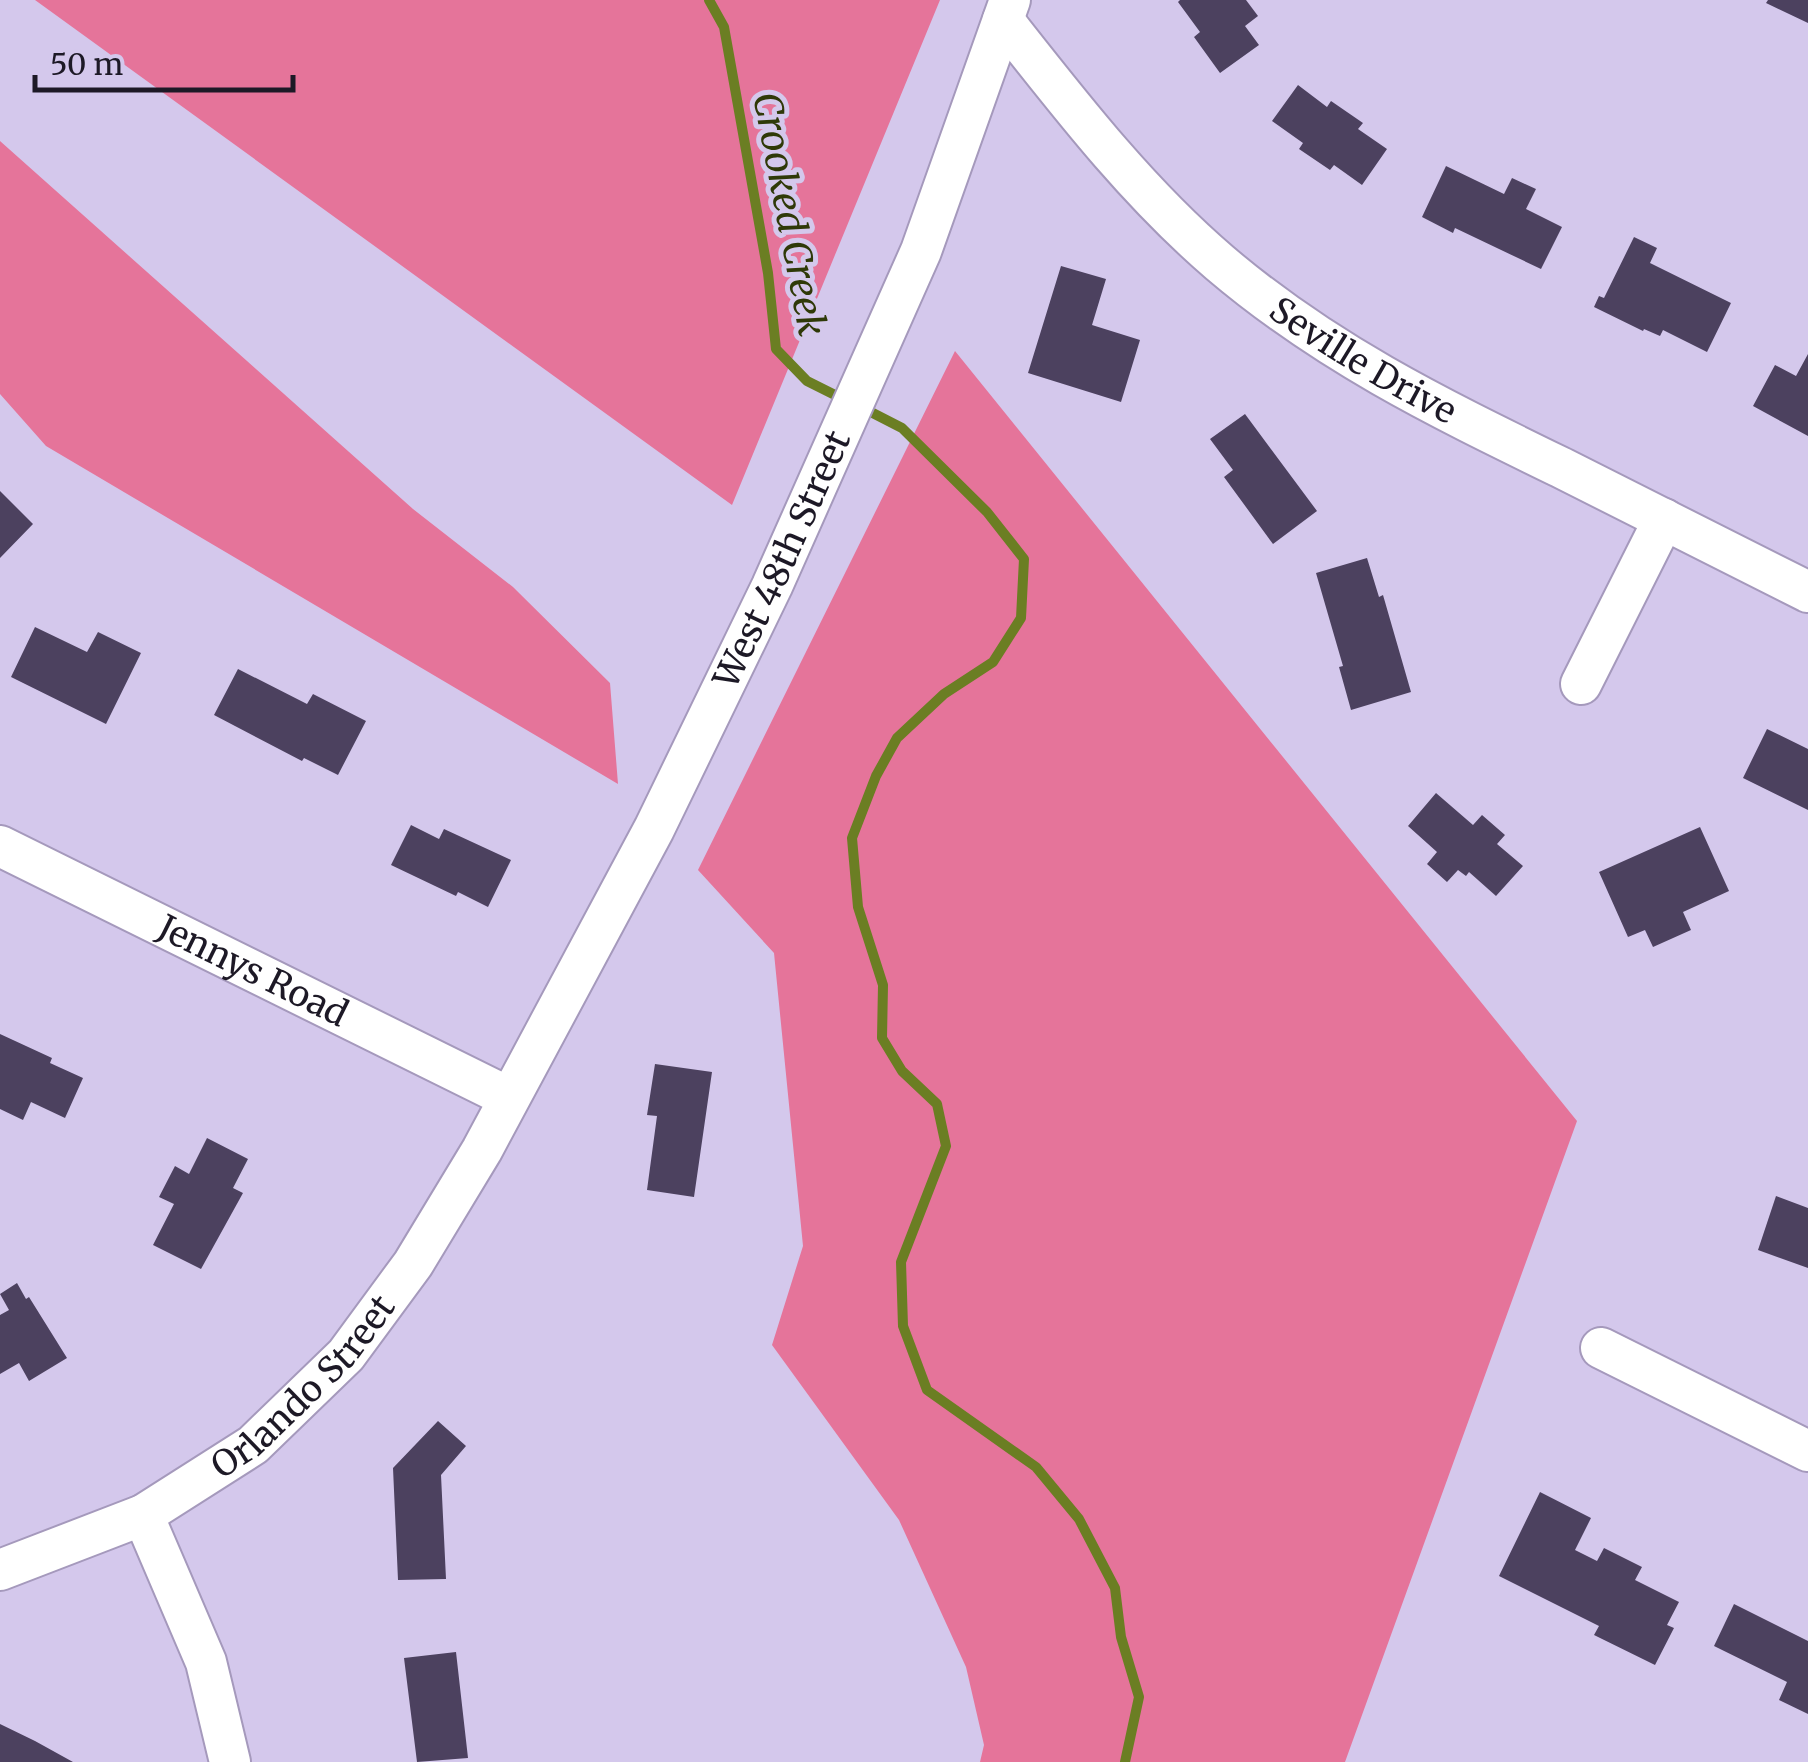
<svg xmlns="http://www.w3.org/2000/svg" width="1808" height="1762" viewBox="0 0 1808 1762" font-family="Merriweather,serif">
<rect width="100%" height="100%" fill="#d4c8ec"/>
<path fill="#e5749a" d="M35,0H940L732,505Z
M0,141L413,509L513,587L610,683L618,784L46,446L0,394Z
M955,351L1577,1121L1345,1762H980L984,1745L966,1667L899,1520L772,1345L803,1246L774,953L698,870Z"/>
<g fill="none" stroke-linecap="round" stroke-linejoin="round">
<path stroke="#6b7e23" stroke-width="10" d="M709,0L724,27L768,273L776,349L807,381L847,401
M863,408L902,428L987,512L1024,559L1021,618L993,662L944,694L897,738L876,776L852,838L858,907L883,985L882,1038L902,1071L937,1104L946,1146L901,1262L903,1326L927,1390L1036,1467L1079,1519L1115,1588L1121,1637L1139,1697L1125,1762"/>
</g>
<path fill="#4c415f" d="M1180,0H1246L1258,16L1245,26L1259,45L1220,73L1194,37L1200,32L1178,2Z
M1768,0H1808V23L1766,3Z
M1298,85L1327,107L1331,101L1363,123L1358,129L1387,149L1362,185L1334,165L1330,170L1299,149L1303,143L1272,121Z
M1446,166L1504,194L1512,178L1536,189L1526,209L1562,227L1541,269L1455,228L1453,233L1422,217Z
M1634,237L1657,248L1650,263L1731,303L1707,352L1663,330L1660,336L1644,329L1643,331L1594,307L1599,296L1604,298Z
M1061,266L1106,279L1092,325L1140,340L1121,402L1028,373Z
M1808,354V436L1753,406L1775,365L1796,376Z
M1245,414L1317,511L1273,544L1224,477L1233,470L1210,439Z
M0,491L33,524L0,558Z
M1367,558L1379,597L1383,595L1411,692L1351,710L1339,667L1343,666L1316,573Z
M35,627L87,652L98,632L141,653L106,724L11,677Z
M238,669L307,704L313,694L366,721L338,775L304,758L302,761L214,715Z
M1767,729L1808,749V810L1743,778Z
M1436,793L1473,825L1482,815L1505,835L1497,844L1523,866L1496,896L1469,872L1466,876L1458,870L1447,882L1427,864L1437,852L1408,826Z
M411,825L439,839L444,829L511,860L488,907L458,892L456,896L391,865Z
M1700,827L1729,891L1683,912L1691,930L1653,947L1645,930L1628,937L1599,872Z
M0,1034L52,1058L50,1063L83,1078L65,1118L31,1102L23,1120L0,1109Z
M655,1064L712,1072L694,1197L647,1190L657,1116L647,1115Z
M207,1138L248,1159L233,1188L243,1193L201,1269L153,1245L174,1204L159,1197L175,1166L189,1174Z
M1776,1196L1808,1208V1268L1758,1250Z
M17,1283L26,1299L29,1297L67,1358L29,1381L19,1363L0,1374V1315L9,1310L0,1294Z
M438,1421L466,1446L441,1475L446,1579L398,1580L393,1468Z
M1540,1492L1591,1518L1575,1550L1597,1561L1604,1548L1642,1567L1635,1580L1679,1602L1667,1625L1674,1628L1655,1665L1594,1635L1599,1626L1499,1576Z
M1734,1604L1808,1641V1714L1779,1700L1787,1682L1714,1646Z
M456,1652L468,1758L417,1762L404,1658Z
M0,1724L35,1741L73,1762H0Z"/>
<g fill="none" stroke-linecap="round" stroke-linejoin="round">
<g stroke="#a599bc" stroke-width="44">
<g id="street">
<path id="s1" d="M1003,20C1070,105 1137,192 1220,263C1327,354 1439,408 1564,469C1646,510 1727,551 1808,592"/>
<path d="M1581,684L1664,519"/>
<path id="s2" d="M0,846L508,1097"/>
<path d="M1601,1348L1808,1451"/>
<path d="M143,1515L206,1662L230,1762"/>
<path id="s3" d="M0,1570L143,1515L253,1445L346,1355L413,1264L482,1150L654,829L772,586L921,251L1010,0"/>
</g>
</g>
<use href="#street" stroke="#fff" stroke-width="40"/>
</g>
<g text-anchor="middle" stroke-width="10" stroke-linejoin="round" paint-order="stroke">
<g font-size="35" fill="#1d1926" stroke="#d4c8ec">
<text dy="12" stroke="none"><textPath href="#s1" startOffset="500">Seville Drive</textPath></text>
<text dy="12" stroke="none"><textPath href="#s3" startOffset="1322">West 48th Street</textPath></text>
<text dy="12" stroke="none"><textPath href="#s2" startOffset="282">Jennys Road</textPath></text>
<text dy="12" stroke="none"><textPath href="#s3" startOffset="360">Orlando Street</textPath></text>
</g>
<g font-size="38" font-style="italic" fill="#2f3908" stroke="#d4c8ec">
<text transform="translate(789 214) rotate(79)" y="13">Crooked Creek</text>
</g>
</g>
<path d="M35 75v15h258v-15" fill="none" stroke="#1d1926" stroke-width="5"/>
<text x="50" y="75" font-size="30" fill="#1d1926" stroke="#d4c8ec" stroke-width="8" paint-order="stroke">50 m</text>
</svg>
